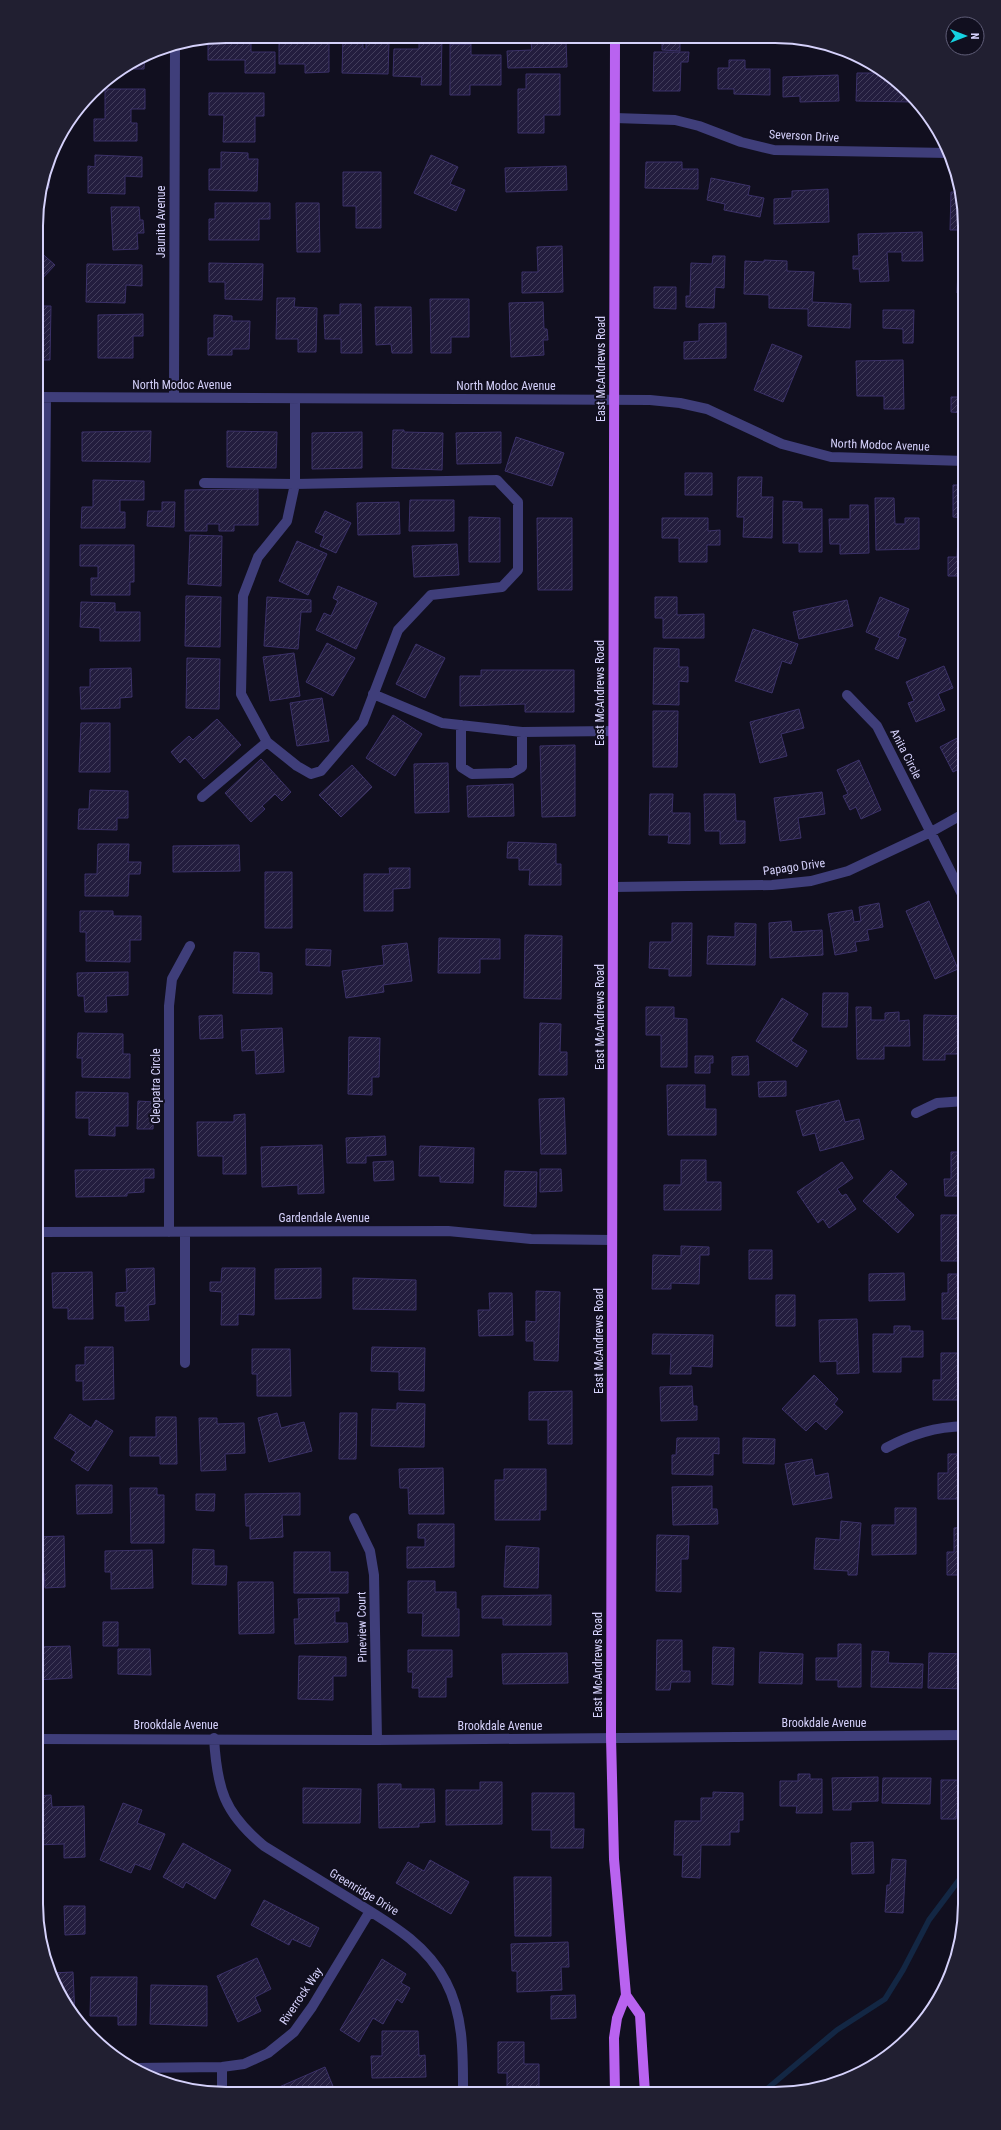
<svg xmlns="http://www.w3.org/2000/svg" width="1001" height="2130" viewBox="0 0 1001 2130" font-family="'Roboto Condensed',sans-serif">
<defs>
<pattern id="building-hatch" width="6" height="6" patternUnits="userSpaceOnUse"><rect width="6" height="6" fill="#231d3e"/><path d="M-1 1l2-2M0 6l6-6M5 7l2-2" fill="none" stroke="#423d5b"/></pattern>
</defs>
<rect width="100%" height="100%" fill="#110f1f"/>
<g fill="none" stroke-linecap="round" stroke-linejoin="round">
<path stroke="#132744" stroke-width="5.5" d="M761,2094L837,2030L885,1999L903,1970L929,1920L965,1872"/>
</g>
<path fill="url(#building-hatch)" stroke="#3b3168" d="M226,36H251V52H275V73H245V60H208V40Z
M279,36L329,37V72L305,73V64H279Z
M343,37H363V49H366V41H389L388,74L342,73Z
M419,37H442L441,85H421L422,77L393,76L394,49H419Z
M662,39H680V51L662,50Z
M566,42L567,67L508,68L507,51L532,50L531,43Z
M450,44H471V55H501V85H470V95H450Z
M654,52H689L688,62H681L680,91H653Z
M145,56L144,69H124Z
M729,60H745V69H770V95L734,94V89H718V68H729Z
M857,73H886L900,83L912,97L911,102L856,101Z
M526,74H560V115H544V133H518V89H526Z
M838,75L839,101L800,102V96L783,97V77Z
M105,89H145V109H131V123H137V141H94V119H105Z
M209,93H264V116H255V142H223L224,115H209Z
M221,152L248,153V159H258L257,191L209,190V169H221Z
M95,155L142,157V177L125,176V194L88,193V166L95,167Z
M431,155L458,167L450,184L465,190L456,211L414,193Z
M646,162H682V169H698V189L645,188Z
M566,166L567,190L506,192L505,168Z
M49,167V188H43Z
M343,172H381V228H356V206H343Z
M711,178L750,186L748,195L764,198L760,217L724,210L725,204L707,200Z
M828,189L829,222L774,224V199L792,198V191Z
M951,192H961L965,230H950Z
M215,203H270V219H259V240H209V219H215Z
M296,203H319L320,252H297Z
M111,207H139L140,220H143L144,233H137L138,249L113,250Z
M922,232L923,261H902V252H887L889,281L860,282L859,269H853V256H859L858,234Z
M959,243L965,244V293H957Z
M562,246L563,292L522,293V272H538L537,247Z
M38,250L55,265L40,281L36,277V252Z
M713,256H725L724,288L715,287L714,308L686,307V296H690L691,263L712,264Z
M764,260L787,261V271L814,272L812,302L851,304L850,328L808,326V309L769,308V295L744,294L745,261L764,262Z
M209,263L263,264L262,300L225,299V282H209Z
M87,264L142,265V286L126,285L125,303L86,302Z
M654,287H676V309L654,308Z
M277,298H295L294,307L317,308L316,352H298V339H276Z
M430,299H469V337H451V353H431Z
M543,302L544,329H547L548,340H543L544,355L511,357L509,303Z
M340,304H361L362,353H341V339H325L324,315H340Z
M36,306H51L50,360H36Z
M375,307H411L412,353H392L391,344L376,345Z
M883,310H914L913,343H903V329L883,328Z
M143,314V336H133V358H98V315Z
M214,315L232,316V321H250L249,349H232V355H208V338H214Z
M726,323V358L684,359V342L699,341V324Z
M772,344L802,356L783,402L754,390Z
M903,360L904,409H884V396H857L856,361Z
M958,384H965V413L951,412V397H958Z
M393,430H404V432L443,433L442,470L392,468Z
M151,431L150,462L82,461V432Z
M227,431L277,432L276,468L227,467Z
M362,432V468L312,469V433Z
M501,432V463L457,464L456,433Z
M516,437L564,453L552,486L505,471Z
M685,473H712V495H685Z
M738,477H762L761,497H773L772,538L743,537L744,517H737Z
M93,480L144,481V500H120V512H125V528H81L82,507H93Z
M953,485H965V518L953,517Z
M258,489V525H234V531H219V524H207V531H185V490Z
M875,498H894L895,524H905V518H919V549L876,550Z
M410,500H454V531H409Z
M783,501L802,502V509H822V552H799V543H783Z
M162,502H175L174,527L147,526L148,511H162Z
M399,502L400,534L358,535L357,503Z
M850,505H868L869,553L840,554V544H830L829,519H850Z
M325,511L351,523L336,553L320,546L324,536L315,532Z
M469,517L500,518V562H469Z
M537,518H572V590H538Z
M662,518H708V531L720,530V545H707V562H679V538H662Z
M190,535L222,536L221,586L188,584Z
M958,536L965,537V576H948V557H957Z
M297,541L327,554L308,595L279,581Z
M457,544L459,575L414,577L412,546Z
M80,545H134V582H130V595H91V578H98V566H80Z
M338,586L377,603L356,649L316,630L324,613L331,616L338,601L333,598Z
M186,596L221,597L220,647L185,646Z
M267,597L311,600V612H301L298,649L264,646Z
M655,597H677V615L704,614V638H663V618H655Z
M880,597L909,609L898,636L906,639L898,659L875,649L880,638L866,632Z
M847,600L853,626L799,639L793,612Z
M81,602L115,603V612H140V641H100V628L80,627Z
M753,629L798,644L791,664L782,661L772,693L735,681Z
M327,643L355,658L333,696L306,682Z
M416,644L445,658L425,698L396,684Z
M654,648L679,649V667H688V682L679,681V705L653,704Z
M294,653L300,696L270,701L263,657Z
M187,658L220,659L219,709L186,708Z
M944,666L953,688L938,694L945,710L916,722L908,703L914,701L906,682Z
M131,668L132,697L120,698V708L81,709L80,687H90V669Z
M481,670H574V712H525V704L460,706V676H481Z
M322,698L329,741L297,746L290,703Z
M799,709L804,728L781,734L787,756L760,763L750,722Z
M653,711H678L677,767H653Z
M393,715L422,734L395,776L366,758Z
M217,719L241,745L204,779L185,758L180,763L171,752L189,736L193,740Z
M81,723H110V772H79Z
M965,734V766L953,772L940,747Z
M575,745V816L542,817L540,746Z
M261,759L291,792L282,801L275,794L262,806L265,809L251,822L225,793Z
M859,760L881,810L861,819L856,807L850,810L843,796L848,794L837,770Z
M448,763L449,812L415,813L414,764Z
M352,765L372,787L341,817L319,795Z
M513,784L514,816L468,817L467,786Z
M90,790L128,791V818H117V830L78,829L79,809H89Z
M822,792L825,814L798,818L801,838L780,841L774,798Z
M650,794H673L672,813H690V844L668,843L669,835H649Z
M704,794H735L736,821H745V843L720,844V831H705Z
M508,842L556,844V864H561V885H529L530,870H519V858H507Z
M98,844H129L128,862H141L140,874H129L128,896H85V874H97Z
M239,845L240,871L173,872V846Z
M389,868H410V888L393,889V911H364V874H390Z
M265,872H292V928H265Z
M929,901L958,969L935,979L906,911Z
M879,903L883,927L867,930L869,940L855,942L857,951L835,955L828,914L852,910L854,922L861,921L859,907Z
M80,911H113V916H141V940H130V962L86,961V932H80Z
M791,921L792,932L822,930L823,955L770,958L769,923Z
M672,923H692L691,976H669V969L649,968L650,942H672Z
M735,923L756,924L755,965L707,964L708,936L735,937Z
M525,935L562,936L561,999L524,998Z
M439,938L500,939V959H480V973H438Z
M407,943L412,981L383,985L384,992L346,998L342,971L384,965L382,946Z
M306,949L331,950L330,966L306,965Z
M234,952L259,953V972L272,973V994L233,993Z
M128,972V995L106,996L107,1012H85L84,996H78L77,973Z
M823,993H848L847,1027H822Z
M782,998L808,1014L791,1041L807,1051L797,1067L756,1041Z
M646,1007H674V1018L687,1019V1067H661V1035H646Z
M856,1007H871V1020H885V1013L899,1012V1021L909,1020L910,1046H884V1059H857Z
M222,1015L223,1038L200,1039L199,1016Z
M924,1015L965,1016V1054H945V1060H923Z
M540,1023L561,1024L560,1052H567V1075H539Z
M282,1028L284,1072L256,1074L255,1050L242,1051L241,1030Z
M78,1033L123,1034V1054H130V1078L82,1077V1058H77Z
M349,1037L380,1038L379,1077H372V1095L348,1094Z
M695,1056H713V1063H710V1073H695Z
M748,1056L749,1075H732V1057Z
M786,1081V1096L759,1097L758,1082Z
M667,1085H705V1109H716V1135H668Z
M76,1092L128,1093V1126H115V1136L89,1135V1118H76Z
M564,1098L566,1154H541L539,1099Z
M839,1100L845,1122L859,1119L864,1139L820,1151L815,1133L803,1136L796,1111Z
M138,1101L154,1102L153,1129H137Z
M245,1114L246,1174H223V1156H198L197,1122H234V1115Z
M385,1136L386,1155L366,1156V1163H347L346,1138Z
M322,1145L324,1193L298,1194V1185L262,1187L261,1147Z
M420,1146L474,1148L473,1183L440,1182V1176H419Z
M951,1152H965V1196H945L944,1179H951Z
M681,1160H706V1182H721V1210H664V1185H681Z
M393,1161L394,1180L374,1181L373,1162Z
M842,1162L853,1178L837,1189L842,1196L846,1194L856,1209L829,1228L823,1219L818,1223L797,1192Z
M154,1169V1178H144V1192L127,1193V1196L76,1197L75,1170Z
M540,1169H561L562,1191L540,1192Z
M891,1170L907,1184L895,1197L914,1215L898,1233L863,1201Z
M505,1171L537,1172L536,1207L504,1206Z
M941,1215H965V1261H941Z
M681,1246L709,1247V1255H700L699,1284L671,1283V1289H652L653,1255L681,1256Z
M749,1250H772V1279H749Z
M154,1268L155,1304L148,1305L149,1320L125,1321V1306H116V1293L127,1292L126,1269Z
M222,1268H255L254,1315L238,1314V1325H221L222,1292L210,1291V1282H221Z
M321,1268V1298L275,1299V1269Z
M92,1272L93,1319H68V1308H53L52,1273Z
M904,1273L905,1300L869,1301V1274Z
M948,1274H965V1319H942V1293H948Z
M353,1278L416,1280V1310L353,1309Z
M536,1291L560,1292L558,1361L534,1360V1341H526V1321L536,1322Z
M489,1293H512L513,1335L479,1336L478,1310H490Z
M776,1295H795V1326H776Z
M36,1311H42L43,1339H36Z
M857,1319L859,1373L837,1374V1361L820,1362L819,1320Z
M894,1326H910V1331H923V1357H901V1372H873V1334H894Z
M653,1334L713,1335L712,1367L691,1366V1374H670L671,1354H652Z
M85,1347H113L114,1399L83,1400V1381H76V1365H85Z
M372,1347L425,1348L424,1391L399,1390V1372L371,1371Z
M252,1349H290L291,1396H257V1374H252Z
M941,1353H965V1400H933V1380H941Z
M814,1375L838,1399L834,1404L843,1412L826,1430L816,1421L806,1431L782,1409Z
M692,1386L693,1406H697V1420L661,1421L660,1387Z
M572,1391V1444H548V1420H529V1392Z
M397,1403L425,1404L424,1447L371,1446L372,1409L397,1410Z
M277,1413L281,1428L304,1422L312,1451L269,1462L258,1418Z
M340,1413H357L356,1459H339Z
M70,1414L91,1428L96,1420L113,1431L88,1471L71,1460L76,1452L54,1438Z
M156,1417H176L177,1464H160V1456H130V1437H156Z
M199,1418H217V1424L244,1423L245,1453L225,1454L226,1470L201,1471Z
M677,1438H719V1454L713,1453V1475L672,1474V1455H676Z
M743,1438L775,1439L774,1464L743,1463Z
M948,1454H965V1499H938V1473H948Z
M812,1459L815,1476L828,1473L832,1498L793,1505L785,1464Z
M443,1468L444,1514H409L408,1488H400L399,1469Z
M504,1469H546V1510H540V1520H495V1480H504Z
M76,1485H112V1513L77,1514Z
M712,1486V1509H717L718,1524L673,1525L672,1487Z
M130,1488H157V1495H164V1543H131Z
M300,1493V1515H282L283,1537L250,1539V1526H246L245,1494Z
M196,1494H215L214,1511L196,1510Z
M895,1508H916V1554L872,1555V1525H895Z
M841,1521L861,1523L857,1575H848V1571L814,1569L816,1538L840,1540Z
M418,1524H454V1567L407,1568V1547H425V1538H418Z
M965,1527V1575H947V1552H954V1528Z
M657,1535L689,1536L688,1559H681V1592L656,1591Z
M64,1536L65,1587L45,1588L44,1573H36V1537Z
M506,1546L539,1548L538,1588L504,1587Z
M193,1549L214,1550V1566H227L226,1585L192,1584Z
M152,1550L153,1588L111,1589V1572H105V1551Z
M294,1552H330V1572H348V1593H294Z
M408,1581H435V1592H456V1609H459V1636H422L423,1613H408Z
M238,1582H273L274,1633L239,1634Z
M551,1595V1625H503V1618H482V1596Z
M339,1598V1611H335V1623H347L348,1642L295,1644L294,1619H299L298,1599Z
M103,1622H118V1646H103Z
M36,1635L37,1647L70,1646L72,1678L36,1680Z
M657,1640H682V1671H690V1682H671L670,1690H656Z
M838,1644H861V1687H838V1680H816V1658H838Z
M713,1647L734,1648L733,1685L712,1684Z
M118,1649H150L151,1675L118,1674Z
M408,1650H452V1677H446V1697H419V1688H412L413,1672H408Z
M872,1651L889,1652L888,1663L923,1664L922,1688L871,1687Z
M760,1652L803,1654L802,1684L759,1683Z
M567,1653L568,1683L503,1684L502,1654Z
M929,1653L965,1654V1697L964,1689L928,1688Z
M299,1656L346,1657V1676H333V1700L298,1699Z
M798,1774H810V1779H822V1813H796L797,1806H780V1781H798Z
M878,1777V1801L851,1802V1810H833L832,1778Z
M883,1778H931L930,1804L882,1803Z
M941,1780H965V1809H957L956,1819H941Z
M480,1782H502V1824L446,1825V1790H480Z
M378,1784H401V1789H434L435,1822L419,1823V1827L379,1828Z
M303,1788L361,1789L360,1823H303Z
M713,1792L743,1793V1820H739V1832H730V1845H701L700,1878L682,1877L683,1855H674L675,1821H701V1798H713Z
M532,1793H574V1829H584L583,1848H551V1830H532Z
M51,1795L52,1807L84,1806L85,1857L64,1858V1844L36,1845V1796Z
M123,1803L142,1810L137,1823L165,1834L150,1870L135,1864L131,1873L100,1860Z
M873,1842L874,1873L852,1874L851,1843Z
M183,1843L231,1870L215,1899L186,1882L183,1888L163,1877Z
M892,1859L906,1860L903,1913L885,1912L887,1885H890Z
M430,1860L469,1882L451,1914L396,1883L408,1862L424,1871Z
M514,1877H551V1936H515Z
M264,1900L319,1928L310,1947L292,1939L289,1945L251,1925Z
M64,1906H85V1934L65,1935Z
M568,1942L569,1967H561L562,1990L517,1992V1971H512L511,1944Z
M257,1958L271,1989L255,1997L261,2011L238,2022L217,1976Z
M382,1959L406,1974L401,1983L410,1988L402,2003L397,1999L383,2024L373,2018L359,2042L340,2030Z
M49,1967H51V1973L73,1972L75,2017L68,2009Z
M91,1977H137L136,2025H118V2016H90Z
M151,1985L207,1986V2026L150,2024Z
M575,1995L576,2018L551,2019V1996Z
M382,2031H418L419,2056L425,2055L426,2077L372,2078L371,2056H382Z
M498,2042H524V2064H539V2093L499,2092H507V2073H498Z
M325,2067L335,2091H270Z
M372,2087H425V2092H372Z"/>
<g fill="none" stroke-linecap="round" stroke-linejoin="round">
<path stroke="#3f3e7a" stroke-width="10" d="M615,118L675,120L699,126L741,142L774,150L949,153
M36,397L650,400L680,403L707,409L782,444L831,457L965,461
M174,398L175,46
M204,483L295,484L497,480L518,502V570L502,587L431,595L398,630L363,722L321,771L311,774L297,766L267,742L241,694L243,596L258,557L287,521L295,484V399
M373,694L442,723L522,732L613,731
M847,695L877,726L965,900
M461,725V767L472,774L512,773L522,767V732
M202,797L267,742
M613,887L772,885L811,881L848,871L931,832L965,813
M916,1113L937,1103L965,1101
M36,1232L448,1231L531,1239L612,1240
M39,1232L46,397
M169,1232V1006L172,979L190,946
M185,1363V1232
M886,1448C912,1434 935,1427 965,1426
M354,1518L370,1551L374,1575L377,1740
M214,1738C217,1789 224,1813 264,1846C292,1863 319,1880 347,1897C385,1921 425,1941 446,1982C464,2016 463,2056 463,2092
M36,1739L377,1740L965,1735
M133,2068L222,2067L244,2064L268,2053L294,2032L312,2007L370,1911
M222,2091V2067"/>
<path stroke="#b963f0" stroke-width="10" d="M615,38L611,1737L614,1859L626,1995L617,2018L614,2038L615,2093
M626,1995L640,2015L645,2093"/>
</g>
<g text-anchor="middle" stroke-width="4" stroke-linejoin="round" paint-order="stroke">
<g font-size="12" fill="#d5d1fb" stroke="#110f1f">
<text transform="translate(804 136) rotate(3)" y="4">Severson Drive</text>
<text transform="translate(161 222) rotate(-90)" y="4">Jaunita Avenue</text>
<text transform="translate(601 369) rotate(-90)" y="4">East McAndrews Road</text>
<text x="182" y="389">North Modoc Avenue</text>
<text x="506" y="390">North Modoc Avenue</text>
<text transform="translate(880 445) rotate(2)" y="4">North Modoc Avenue</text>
<text transform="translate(600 693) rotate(-90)" y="4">East McAndrews Road</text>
<text transform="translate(906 754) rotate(63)" y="4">Anita Circle</text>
<text transform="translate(794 867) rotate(-8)" y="4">Papago Drive</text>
<text transform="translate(600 1017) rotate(-90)" y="4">East McAndrews Road</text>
<text transform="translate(156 1086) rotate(-90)" y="4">Cleopatra Circle</text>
<text x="324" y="1222">Gardendale Avenue</text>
<text transform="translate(599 1341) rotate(-90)" y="4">East McAndrews Road</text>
<text transform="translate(362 1627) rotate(-91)" y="4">Pineview Court</text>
<text transform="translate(598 1665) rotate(-90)" y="4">East McAndrews Road</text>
<text x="824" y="1727">Brookdale Avenue</text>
<text x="176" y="1729">Brookdale Avenue</text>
<text x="500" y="1730">Brookdale Avenue</text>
<text transform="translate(364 1892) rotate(31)" y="4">Greenridge Drive</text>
<text transform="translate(301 1996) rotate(-56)" y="4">Riverrock Way</text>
</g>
</g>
<path d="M0 0H1001V2130H0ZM226 43H775A183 183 0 0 1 958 226V1904A183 183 0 0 1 775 2087H226A183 183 0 0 1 43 1904V226A183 183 0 0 1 226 43Z" fill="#211f31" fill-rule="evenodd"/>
<path fill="none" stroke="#d5d1fb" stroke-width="2" d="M226 43H775A183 183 0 0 1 958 226V1904A183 183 0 0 1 775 2087H226A183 183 0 0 1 43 1904V226A183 183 0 0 1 226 43Z"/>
<g transform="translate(965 36) rotate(90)"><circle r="19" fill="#110f1f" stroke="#5f5d77"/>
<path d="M0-3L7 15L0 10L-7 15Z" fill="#15d2e2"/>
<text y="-6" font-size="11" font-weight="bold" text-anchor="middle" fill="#d5d1fb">N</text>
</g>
</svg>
